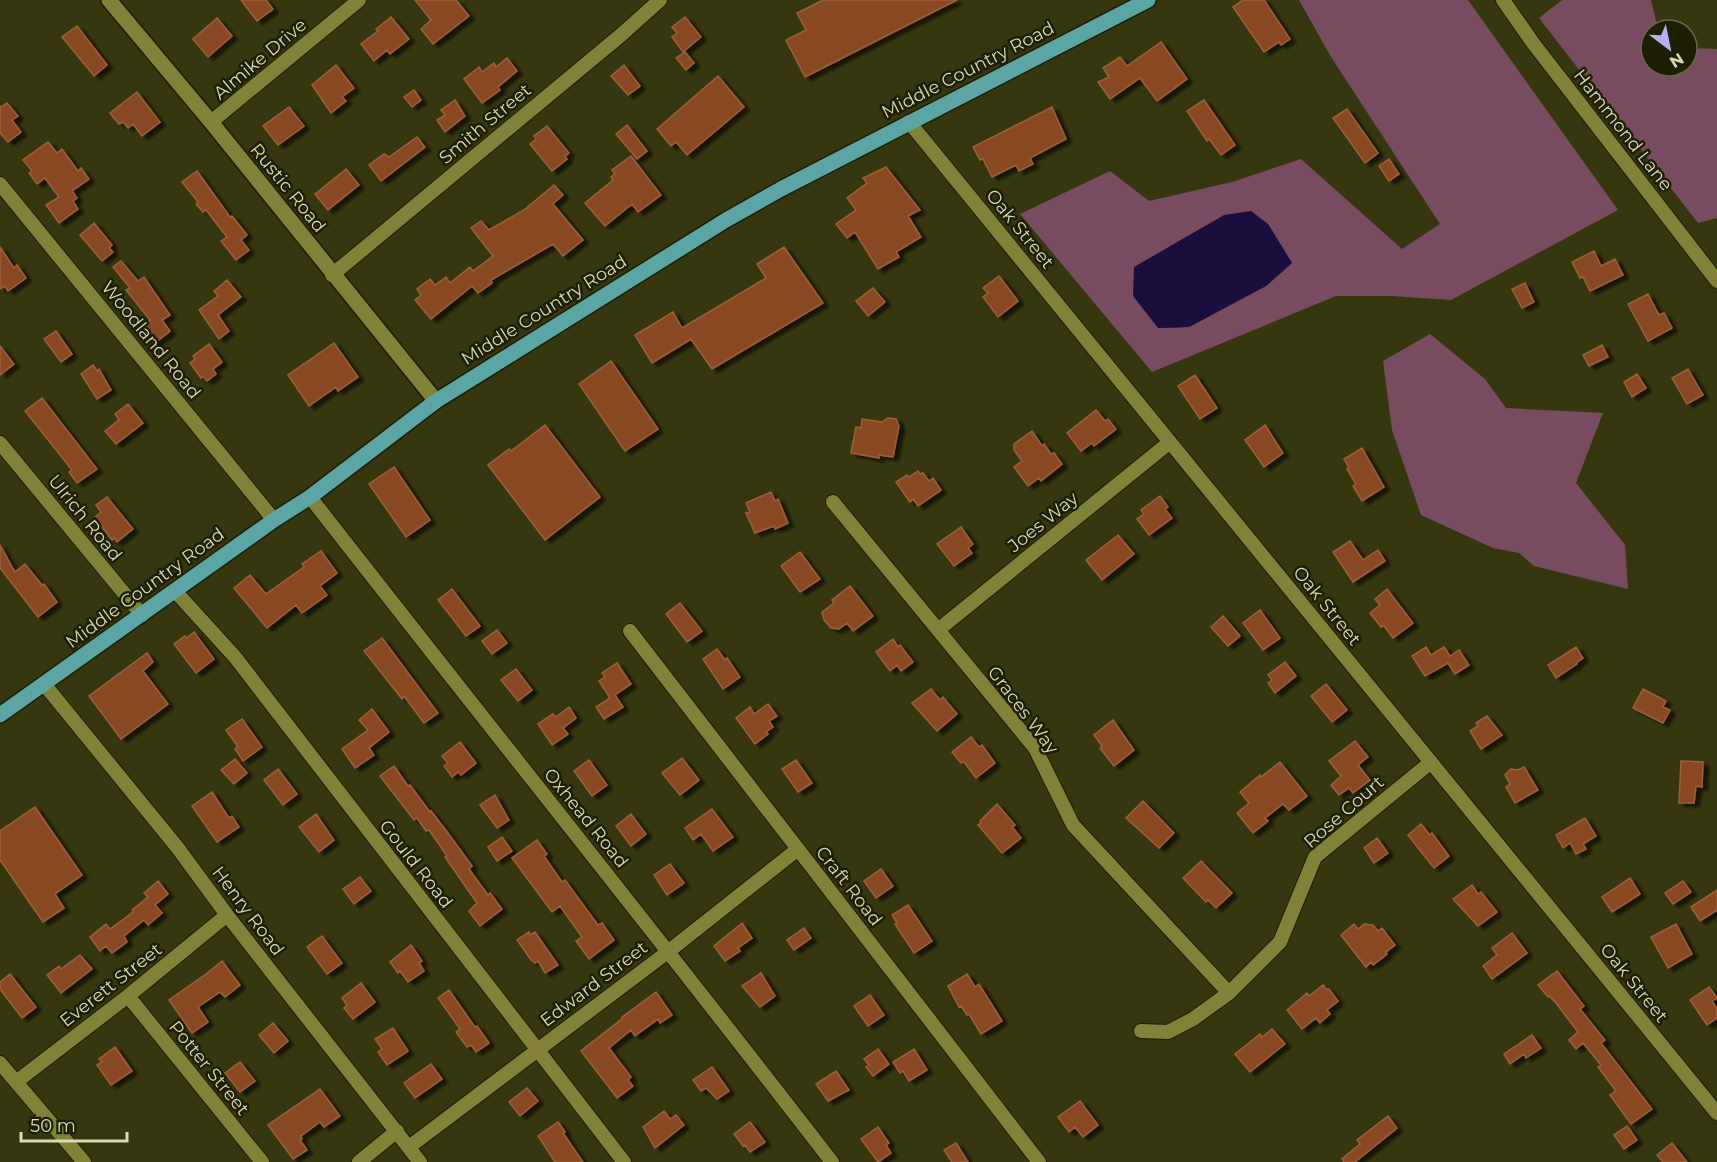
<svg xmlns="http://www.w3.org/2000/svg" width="1717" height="1162" viewBox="0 0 1717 1162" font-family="Montserrat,sans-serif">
<defs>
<filter id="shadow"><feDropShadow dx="5.5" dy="3.5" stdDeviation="1.5" flood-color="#0009"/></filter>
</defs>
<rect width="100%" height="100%" fill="#37370f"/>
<path fill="#794b61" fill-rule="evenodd" d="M1299,0H1468L1618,210L1451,300L1392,296H1336L1152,372L1020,214L1110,171L1149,201L1232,182L1301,159L1402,249L1440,224L1331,57ZM1268,224L1292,263L1266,286L1189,327L1158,328Z
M1562,0H1651L1656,21L1662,30H1651V66H1687V48L1717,49V218L1698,223L1539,18Z
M1430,334L1485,379L1506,408L1603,413L1576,483L1625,545L1628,589L1534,566L1519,553L1493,548L1421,515L1392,430L1383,361Z"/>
<path fill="#1b0e3f" d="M1251,211L1268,224L1292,263L1266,286L1189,327L1158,328L1133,296L1134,267L1224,215Z"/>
<path fill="#884a24" stroke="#9e5e39" stroke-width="1.5" filter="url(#shadow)" d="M241,0H266L273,9L257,21Z
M415,0H456L469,16L433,44L421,29L431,20Z
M823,0H957L805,77L786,40L806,30L797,13Z
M1243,0H1264L1290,39L1281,45L1279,42L1264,52L1233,7Z
M391,17L409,39L390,54L387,50L374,61L361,44L378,31L376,29Z
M685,17L701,37L683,52L672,37L677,33L672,27Z
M217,18L232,36L208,57L193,39Z
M77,26L107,65L94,76L62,37Z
M1161,42L1187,79L1157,101L1140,78L1110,99L1098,82L1109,77L1103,68L1120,57L1127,66Z
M685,52L694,63L686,70L676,58Z
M507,58L517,71L498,87L500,90L482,103L464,79L479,67L482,72L494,63L496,67Z
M336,65L354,88L342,97L346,101L331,113L312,85Z
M624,65L640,86L628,95L611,76Z
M718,76L744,107L687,155L676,142L671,146L657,129Z
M414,90L421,100L412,107L404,97Z
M137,92L160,122L142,136L133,124L128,128L123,122L119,124L110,113Z
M455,100L465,116L445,132L437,120L445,115L441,110Z
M1204,100L1235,145L1221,155L1209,139L1207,141L1187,111Z
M7,103L18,116L12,120L21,132L8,142L0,133V106L1,107Z
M289,107L304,126L278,145L263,126Z
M1052,107L1066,139L1030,158L1033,164L1019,171L1016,165L992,177L983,159L980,160L973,147Z
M1347,109L1378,153L1365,163L1333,118Z
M627,125L647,151L637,159L616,134Z
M547,126L569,153L565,156L567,159L552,171L530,144L536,139L534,136Z
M417,137L425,147L381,181L369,165L384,154L389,157Z
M48,142L57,153L62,149L78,171L81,168L89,179L72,191L77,198L73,201L78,209L59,223L46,205L59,197L45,178L37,184L29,173L32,171L23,160Z
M631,156L661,195L638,212L632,204L605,226L585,203L613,180L611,177L615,174L612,170Z
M1389,159L1399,174L1389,181L1379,166Z
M886,167L920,210L908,216L921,237L896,252L899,257L878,269L855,232L847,238L836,224L856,210L847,198L867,183L863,178Z
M346,169L359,185L328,210L315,194Z
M197,171L230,217L232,216L247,235L241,240L249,250L236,260L221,241L227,237L206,210L203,212L196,204L198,202L182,182Z
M554,185L563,195L553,204L583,240L563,256L553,244L491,280L492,283L478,293L472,286L431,319L415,300L421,295L417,289L430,279L435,285L446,277L450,283L470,267L473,271L493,256L471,228L481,221L489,230L524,210Z
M94,223L112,245L109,248L113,252L102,261L80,235Z
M0,247L14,268L17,265L26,278L8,291L5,286L0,289Z
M784,247L823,303L712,369L691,339L652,363L635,335L673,312L682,328L766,278L757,264Z
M1594,251L1601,266L1615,259L1623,275L1590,291L1583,277L1580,278L1572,262Z
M121,261L138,281L144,277L170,315L162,320L170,331L154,344L142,326L150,320L126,290L130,288L113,267Z
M999,276L1018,301L998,317L983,297L988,293L983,288Z
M227,280L241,297L218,315L229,331L219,339L199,310L218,296L214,291Z
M1525,283L1534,302L1522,308L1512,289Z
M873,288L885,302L868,316L856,301Z
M1648,294L1659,315L1664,313L1672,328L1648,341L1628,304Z
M56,331L72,354L61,362L44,339Z
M334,343L358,377L338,391L336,387L309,406L288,375Z
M209,344L222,362L213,369L216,374L207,381L203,376L201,378L190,363L195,359L193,356Z
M1602,345L1608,357L1589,366L1583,355Z
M0,346L14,364L0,375Z
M611,361L658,429L625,451L579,384Z
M93,365L97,371L99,369L111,390L97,399L81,374Z
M1688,369L1703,395L1687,404L1672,378Z
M1637,374L1646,388L1632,397L1624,382Z
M1195,375L1217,408L1200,419L1178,386Z
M42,398L97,469L77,483L69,472L72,470L25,411Z
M128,404L143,423L116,444L105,431L119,420L115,414Z
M1096,410L1105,421L1108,419L1116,429L1094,446L1092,443L1081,451L1067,433Z
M888,418L896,419L899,426L893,457L879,455V458L851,453L856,427L861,428L862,419L882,422Z
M545,425L600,497L545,540L488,465L509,449L511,451Z
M1265,425L1283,453L1264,467L1245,440Z
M1032,431L1042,446L1044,444L1051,454L1054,453L1062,464L1041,481L1039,478L1028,486L1014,467L1022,461L1014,450V444Z
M1362,448L1384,487L1362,501L1353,486L1356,484L1347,469L1349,468L1344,459Z
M394,467L430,520L406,537L369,484Z
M918,471L920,474L923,473L929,481L933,478L941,490L918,506L913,499L910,502L896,482L907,475L909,477Z
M771,492L775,501L778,499L788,523L775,529L774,526L755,533L746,513L750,512L746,503Z
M1160,496L1168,507L1165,509L1172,518L1149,535L1137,519L1144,514L1141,510Z
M107,497L133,529L117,542L114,538L112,540L95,517L101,512L96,505Z
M961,527L973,544L968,548L972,553L954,566L937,544Z
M1118,535L1134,554L1102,580L1086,560Z
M1350,541L1363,560L1378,550L1385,561L1353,582L1333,552Z
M0,545L15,572L25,564L42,585L44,584L57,602L38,617L0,568Z
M321,551L337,573L320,586L327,595L302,613L296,605L267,628L234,588L250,575L266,594L304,567L302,564Z
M800,552L820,579L800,592L781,566Z
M850,586L873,616L853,631L847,623L839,629L831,628L824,620L822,612L834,603L832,600Z
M452,589L480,626L466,636L438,600Z
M1387,589L1413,623L1393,638L1384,626L1381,627L1370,613L1380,605L1375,599Z
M680,603L702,631L687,642L666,614Z
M1260,610L1280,638L1263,650L1243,623Z
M1223,616L1240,636L1228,646L1211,627Z
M497,630L507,643L492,654L482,641Z
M194,632L214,659L196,673L174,644L185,636L187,638Z
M382,638L438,713L424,723L404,696L402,699L364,651Z
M893,639L898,647L900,645L913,662L901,671L897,665L890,671L876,652Z
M1426,647L1431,655L1444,647L1450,656L1459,650L1469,665L1455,674L1448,663L1425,676L1412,656Z
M1576,647L1583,658L1576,663L1577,664L1556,678L1548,665Z
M717,649L725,660L727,658L740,677L723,689L703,659Z
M147,653L153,662L143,671L168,704L121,739L89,696Z
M1285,662L1296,676L1275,693L1268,683L1272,680L1268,675Z
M617,663L631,684L615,695L623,707L604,719L596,707L610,698L599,681L605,677L602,673Z
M516,669L532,690L518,701L501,680Z
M1326,684L1347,710L1332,722L1311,696Z
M931,689L940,700L943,697L957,714L937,731L912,703Z
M1643,689L1666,701L1663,707L1670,710L1663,723L1633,708Z
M768,704L777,716L769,721L773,727L766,732L768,734L755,744L736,718L750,707L754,714Z
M569,707L576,718L563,728L568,734L552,745L538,724L553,714L556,717Z
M372,709L389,732L369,748L374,755L355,768L342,749L368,730L359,720Z
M1487,716L1502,735L1481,749L1470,731L1478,726L1476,723Z
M242,719L262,747L243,761L235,749L238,747L226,730Z
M1113,720L1134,750L1114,766L1100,748L1102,746L1094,735Z
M971,737L979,747L982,745L995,763L976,778L964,762L961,763L952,752Z
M1355,741L1368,757L1358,765L1370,780L1353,793L1349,788L1339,795L1331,785L1341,776L1329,761Z
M460,742L476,763L461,775L458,772L452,777L444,766L448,763L442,756Z
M682,758L699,780L680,795L662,773Z
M235,759L247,773L234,784L221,770Z
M589,760L607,785L592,796L574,771Z
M796,760L812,783L798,792L782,769Z
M1681,761L1703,762L1702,787L1696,786L1694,803H1679Z
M1280,762L1307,796L1289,810L1283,804L1265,818L1268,821L1253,833L1237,813L1249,803L1240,792L1260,775L1261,777Z
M394,766L408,786L410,785L430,812L431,811L448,833L472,866L469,869L488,895L490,893L502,909L480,926L469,911L477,903L445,857L447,856L429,830L426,831L417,818L414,820L380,776Z
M1524,767L1538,790L1515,803L1506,787L1510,784L1505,775L1511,769L1518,770Z
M278,769L297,794L283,805L264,780Z
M212,792L229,818L232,816L239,827L217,842L192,806Z
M495,795L509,820L497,828L480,805Z
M1143,801L1174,833L1159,848L1126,818Z
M997,804L1015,825L1012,827L1021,838L1002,853L978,825L981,823L980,821Z
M35,807L82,875L55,894L64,908L43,922L0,860V831Z
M712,809L733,837L713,851L701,834L693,840L685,828Z
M316,814L334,840L319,852L299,827Z
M631,814L646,834L631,846L616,826Z
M1585,818L1596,836L1583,844L1586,849L1576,854L1570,843L1563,848L1556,835Z
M1421,824L1430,835L1432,833L1449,856L1434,868L1408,835Z
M502,837L512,851L497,861L488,847Z
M1377,838L1388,853L1374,863L1364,848Z
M537,840L547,854L544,856L562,882L565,880L598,925L602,923L614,940L589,959L576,941L582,937L560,906L552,912L512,858Z
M1201,861L1232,893L1216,908L1208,900L1206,902L1183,878Z
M670,864L684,883L667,895L654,875Z
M881,869L893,886L876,898L864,881Z
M360,877L371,891L354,904L343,889Z
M1630,878L1640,894L1612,912L1602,897Z
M158,881L168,894L155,905L162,913L148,925L144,920L124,936L127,942L112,953L106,946L100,951L90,937L106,924L110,929L133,912L132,910L148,897L144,893Z
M1683,881L1691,892L1673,904L1665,893Z
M1472,885L1478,894L1481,892L1497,912L1478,926L1453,899Z
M1717,890V910L1700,921L1691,907Z
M908,905L932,941L914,953L895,924L897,923L892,915Z
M742,923L752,938L738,948L740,951L725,961L714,946Z
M1354,924L1358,929L1364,924L1373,925L1378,931L1382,928L1395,945L1386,952L1387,954L1373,965L1371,962L1366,967L1341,935Z
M1676,924L1692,954L1668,968L1651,937Z
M804,928L811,938L794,950L787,940Z
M529,932L530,935L535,932L558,965L545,973L538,961L535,963L531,960L517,940Z
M1512,933L1527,953L1492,979L1483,966L1497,955L1492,948Z
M322,936L342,963L327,974L307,947Z
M411,945L422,961L419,963L424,971L408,982L400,971L398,973L390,962Z
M80,955L92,969L61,993L47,975L59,966L61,969Z
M222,961L240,985L225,997L220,992L198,1007L208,1022L192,1033L169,1000L206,974Z
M1557,971L1584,1006L1580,1009L1605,1040L1601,1043L1652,1109L1631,1124L1610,1095L1616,1091L1598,1067L1601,1065L1583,1043L1576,1049L1569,1040L1578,1032L1556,1003L1549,996L1548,997L1538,985Z
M761,973L775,996L760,1007L742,986Z
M10,974L36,1007L22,1018L0,989V982Z
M967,974L975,987L979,984L1002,1021L981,1034L969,1014L967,1015L961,1006L959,1007L948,986Z
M361,983L375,1002L353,1019L344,1008L347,1005L342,998Z
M1323,985L1326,989H1329L1338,1001L1327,1010L1330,1014L1320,1023L1316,1018L1302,1029L1287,1010L1307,993L1309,996Z
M1709,987L1717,998L1712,1001L1717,1009V1018L1707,1025L1690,1000Z
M449,990L475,1027L477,1026L489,1043L476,1052L471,1045L467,1047L456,1032L460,1029L438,998Z
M656,992L672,1015L660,1023L658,1019L635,1036L631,1030L609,1048L631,1077L628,1080L633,1086L617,1098L581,1051L623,1018L622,1017Z
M870,995L884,1015L868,1026L854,1006Z
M273,1023L288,1041L274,1053L259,1035Z
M393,1028L408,1051L387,1065L378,1052L382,1049L375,1039Z
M1272,1029L1285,1044L1250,1072L1235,1054L1260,1034L1262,1037Z
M1532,1035L1541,1048L1526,1058L1524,1054L1510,1064L1504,1054Z
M115,1047L132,1071L111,1085L97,1065L102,1062L99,1059Z
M878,1049L889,1064L873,1076L866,1067L869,1065L864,1059Z
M914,1049L927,1070L909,1081L903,1071L900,1073L893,1062Z
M240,1062L255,1081L240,1092L225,1073Z
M431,1064L442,1079L415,1098L404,1083Z
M712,1067L729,1091L717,1099L706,1088L701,1091L693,1080Z
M836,1071L849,1090L828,1101L816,1084Z
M527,1088L538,1101L520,1116L509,1102Z
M320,1089L340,1116L324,1127L320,1122L301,1136L302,1139L300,1140L307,1150L293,1159L268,1125Z
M1080,1101L1098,1125L1083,1137L1075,1127L1069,1132L1058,1117Z
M664,1111L670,1119L676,1115L684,1125L655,1148L643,1127Z
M1388,1116L1397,1128L1355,1162H1344L1342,1159L1360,1144L1357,1140Z
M558,1122L565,1132L563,1133L583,1162H555L538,1136Z
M750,1122L765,1142L750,1152L745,1145L743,1146L734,1134Z
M1627,1126L1637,1140L1624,1149L1614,1135Z
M878,1127L889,1143L886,1145L891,1153L878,1162L861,1139Z
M956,1143L968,1162H952L944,1150Z
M1672,1143L1687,1162H1663L1657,1155Z"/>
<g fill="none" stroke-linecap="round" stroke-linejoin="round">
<g stroke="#1e1e06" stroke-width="16">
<path id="minor" d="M1503,0L1533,43L1717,281
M211,122L359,0
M909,122L1717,1113
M0,184L274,520
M332,275L621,35L660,0
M0,443L142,615
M310,497C483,719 660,939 832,1162
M833,502L1035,748L1073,825L1229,993
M175,591L235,657L624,1162
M938,630L1170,442
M630,631L1039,1162
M44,684L177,847L227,915L420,1162
M128,996L262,1162
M1141,1031L1168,1032L1193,1019L1229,993L1280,942L1315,857L1431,762
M0,1063L84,1162
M16,1082L128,996L227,915
M409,1147L669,951L798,849
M359,1162L397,1131"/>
</g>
<g stroke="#1e1e06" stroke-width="18">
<path id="tertiary" d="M109,0L211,122L436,401"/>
</g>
<g stroke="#1e1e06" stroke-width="18">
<path id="primary" d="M0,715L274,520L310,497L436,401L726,220L781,189L1148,0"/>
</g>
<use href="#minor" stroke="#818237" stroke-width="14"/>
<use href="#tertiary" stroke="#818237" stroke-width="15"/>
<use href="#primary" stroke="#5ba5a5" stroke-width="15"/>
</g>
<g text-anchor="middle" stroke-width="5" stroke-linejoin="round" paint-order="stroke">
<g font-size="18" fill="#d8dab5" stroke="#1e1e00">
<text transform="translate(260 59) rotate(-40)" y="6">Almike Drive</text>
<text transform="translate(968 70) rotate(-27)" y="6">Middle Country Road</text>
<text transform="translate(485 124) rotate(-40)" y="6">Smith Street</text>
<text transform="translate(1623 130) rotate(52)" y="6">Hammond Lane</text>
<text transform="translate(288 188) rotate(51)" y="6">Rustic Road</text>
<text transform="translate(1020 229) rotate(51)" y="6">Oak Street</text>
<text transform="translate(544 310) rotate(-32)" y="6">Middle Country Road</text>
<text transform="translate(151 340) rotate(51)" y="6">Woodland Road</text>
<text transform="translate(85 518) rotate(51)" y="6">Ulrich Road</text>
<text transform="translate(1043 522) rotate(-39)" y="6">Joes Way</text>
<text transform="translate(145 588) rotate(-36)" y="6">Middle Country Road</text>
<text transform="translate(1327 606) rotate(51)" y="6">Oak Street</text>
<text transform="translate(1023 710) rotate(53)" y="6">Graces Way</text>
<text transform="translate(1344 812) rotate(-41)" y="6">Rose Court</text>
<text transform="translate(586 818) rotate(51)" y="6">Oxhead Road</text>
<text transform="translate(416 864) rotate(52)" y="6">Gould Road</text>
<text transform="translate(849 886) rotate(52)" y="6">Craft Road</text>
<text transform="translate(248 911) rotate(53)" y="6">Henry Road</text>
<text transform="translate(1634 983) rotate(51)" y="6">Oak Street</text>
<text transform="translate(594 984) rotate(-37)" y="6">Edward Street</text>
<text transform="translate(111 985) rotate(-38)" y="6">Everett Street</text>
<text transform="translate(209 1068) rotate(51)" y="6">Potter Street</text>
</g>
</g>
<g transform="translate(1669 48) rotate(148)"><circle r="28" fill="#1e1e00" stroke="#686948" stroke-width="1.5"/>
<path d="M0-4.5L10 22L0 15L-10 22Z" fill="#b6acf8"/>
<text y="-9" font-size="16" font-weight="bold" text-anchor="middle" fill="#d8dab5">N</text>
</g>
<path d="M21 1132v9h106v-9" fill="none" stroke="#d8dab5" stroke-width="3"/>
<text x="30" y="1132" font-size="18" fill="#d8dab5" stroke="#1e1e00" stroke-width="4.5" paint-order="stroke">50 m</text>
</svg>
